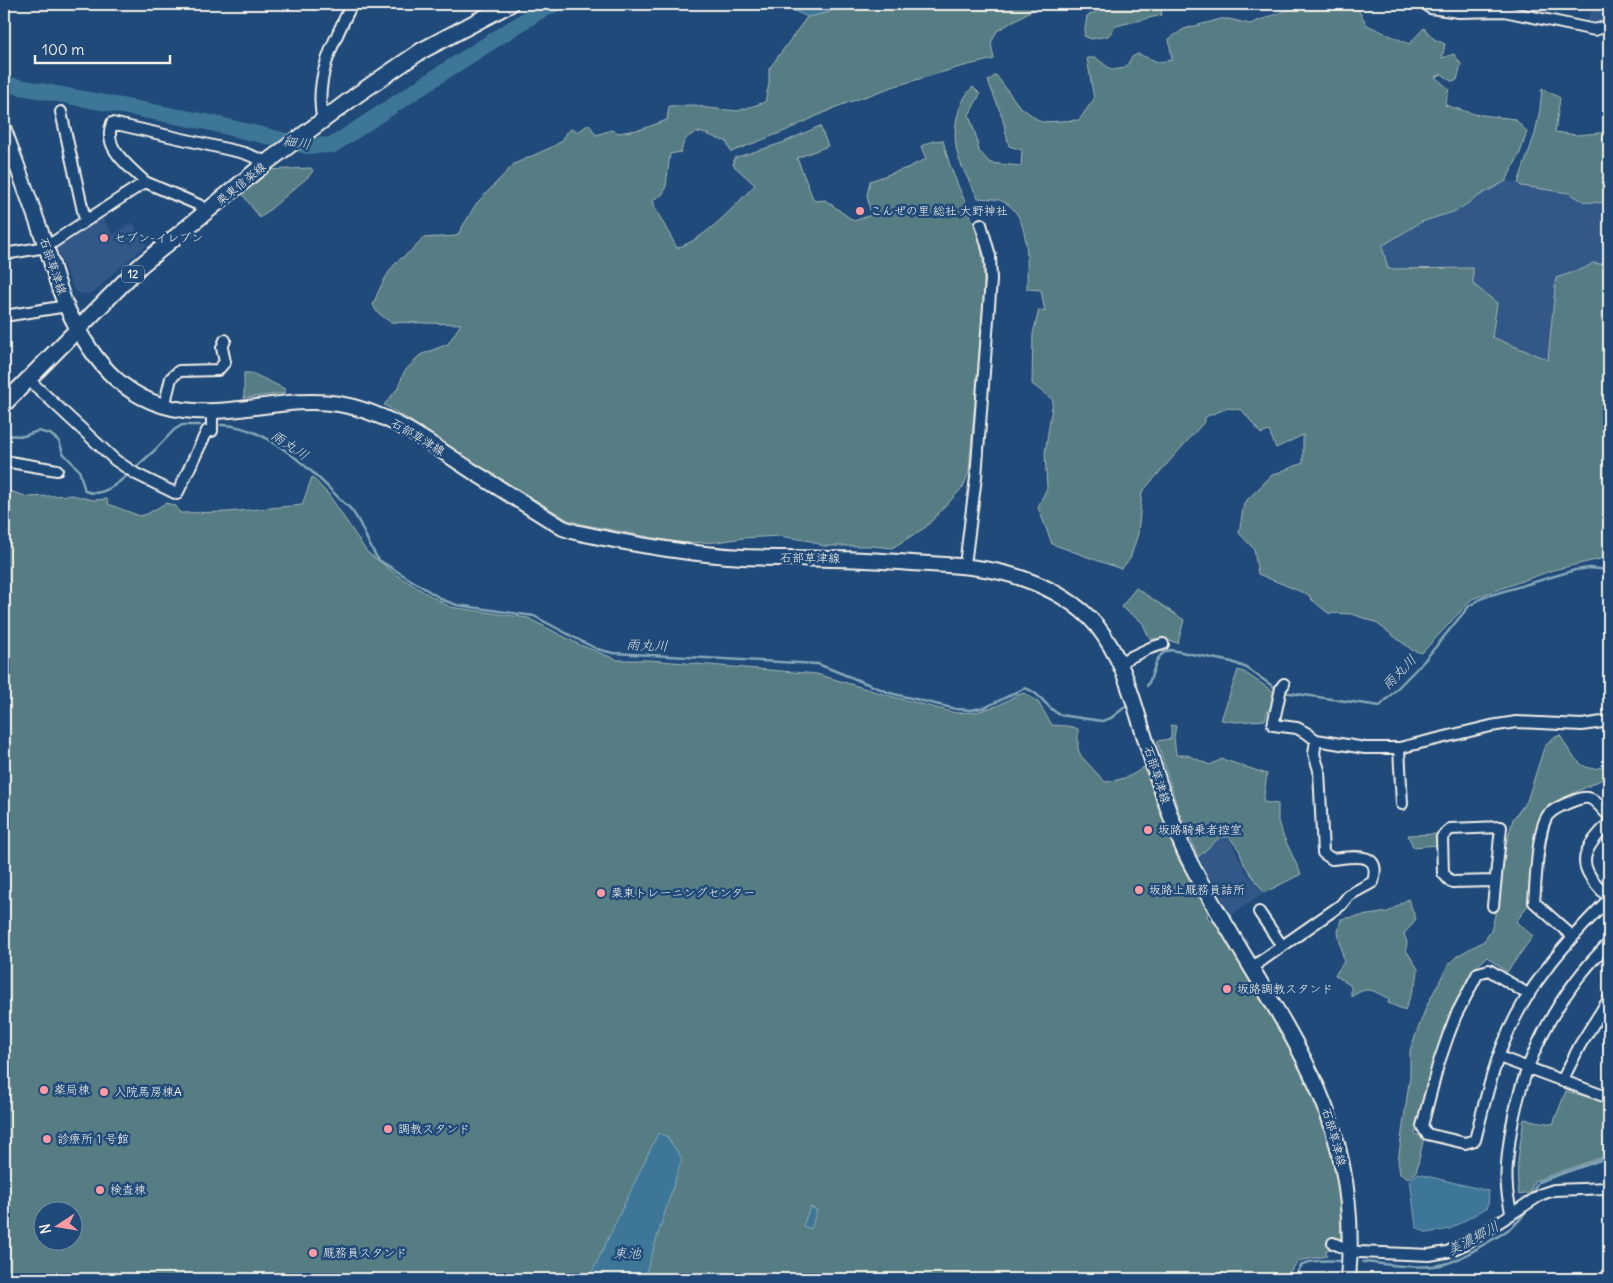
<svg xmlns="http://www.w3.org/2000/svg" width="1613" height="1283" viewBox="0 0 1613 1283" font-family="Delius,'Klee One',sans-serif">
<rect width="100%" height="100%" fill="#1f4a7a"/>
<filter id="ink" filterUnits="userSpaceOnUse"><feTurbulence type="fractalNoise" baseFrequency=".02" numOctaves="2"/><feDisplacementMap in="SourceGraphic" scale="10" xChannelSelector="R" yChannelSelector="G"/><feConvolveMatrix kernelMatrix="1 2 1 2 8 2 1 2 1" color-interpolation-filters="sRGB"/></filter>
<g filter="url(#ink)">
<path fill="#305988" d="M1592,4H1609V21L1594,25L1586,24Z
M1506,181L1518,183L1521,186L1569,193L1585,202L1609,203V265L1593,263L1585,268L1556,278L1548,360L1492,337L1497,303L1436,268L1388,270L1382,246L1421,222L1456,211L1482,193Z
M101,216L113,235L132,222L147,245L112,274L96,291L88,294H82L74,290L72,286L56,246Z
M1220,837L1227,838L1233,845L1245,870L1263,894L1231,915L1198,857Z"/>
<path fill="#577d83" stroke="#a6b7b6" fill-rule="evenodd" d="M839,4H1042L997,31L991,43L994,59L960,67L892,87L836,107L785,131L731,152L726,141C714,140 702,127 691,135C684,139 683,144 681,152L670,154L666,186L663,194L653,200L655,208L677,248C708,237 732,208 755,185L733,165L734,158L782,143L820,126L828,146L797,158L814,201L825,200L854,221L871,215L867,196L870,181L907,168L926,159L921,146L933,141L943,140C950,175 969,205 979,239C984,257 984,276 984,294L969,472L963,487L926,527L892,548L872,546H823L811,541L780,536L743,538L717,542L681,543L586,525L568,520L428,434L410,420L384,405L398,388L404,372L420,355L448,344L461,324L390,322L377,312L373,305C378,291 386,274 396,263C405,254 416,250 422,238L457,236L476,204L514,164L552,147L562,141L567,132L573,128L578,132L589,124L596,135L611,130L619,133L642,129L667,120L669,106L695,105L707,108L738,111L765,102L769,84V69L807,17L830,12Z
M1113,4H1160L1162,15L1116,26L1108,36L1091,39L1084,36L1087,16Z
M1294,4H1355L1367,25L1409,44L1424,28L1434,39L1445,44L1442,58L1454,54L1461,64L1457,80L1451,81L1442,74L1435,77L1449,89L1445,105L1474,114L1515,119L1527,132L1520,153L1506,181L1482,194L1456,211L1421,222L1382,246L1388,269L1473,268V284L1497,303L1492,337L1548,360L1556,278L1585,268L1593,263L1609,265V557L1553,570L1472,599L1422,653L1412,650L1375,622L1352,614L1328,613L1311,599L1309,595L1258,574L1254,549L1239,533L1244,503L1272,475L1303,463V435L1276,448L1269,431L1261,434L1242,410L1228,408L1205,417V421L1142,492L1138,534L1130,559L1121,569L1052,544L1038,507L1047,488L1045,453L1053,400L1032,384L1033,334L1039,310L1045,312L1041,290L1027,289C1027,262 1031,213 1002,201C995,198 985,199 978,198C971,184 961,168 957,152C952,131 957,102 973,87L980,94L969,115L976,136L979,151L990,163L1021,166L1022,150L1009,146L1002,116L988,81L996,75L1019,106L1041,122L1079,120L1094,99L1087,58H1096L1112,70L1125,68L1132,57L1138,54L1158,62L1172,60L1169,39L1184,29L1221,19H1229L1250,24L1295,7Z
M1542,88L1560,98L1555,132L1577,135L1609,132V203L1585,202L1569,193L1521,186L1518,183L1535,134L1540,109Z
M311,168L313,171L308,177L260,218L240,191L267,170Z
M244,373H252L285,389V393L244,398Z
M312,477L329,495L367,552L397,575L424,592L450,607L528,618L580,645L618,660H649L817,674L890,696L956,713L976,712L997,706L1015,696L1024,693L1038,702L1052,725C1062,726 1069,725 1078,729V749L1081,756L1105,782C1121,780 1131,777 1144,767L1178,859L1209,911L1207,916L1210,921L1216,923C1232,950 1248,978 1264,1005C1289,1047 1314,1089 1328,1136C1339,1174 1342,1213 1341,1253L1332,1249L1326,1250L1327,1256L1303,1260L1298,1262L1284,1279H4V489L28,497L72,495L93,500L107,499L108,504L140,516L147,514L166,503L176,506L180,513L227,512L302,505ZM42,1210H72V1240H42Z
M1136,588L1184,620L1178,643L1162,639H1150L1142,622L1121,607Z
M1238,670L1244,672L1277,694L1271,711L1268,710L1265,720L1237,722L1221,720Z
M1171,725L1176,726L1174,737L1176,755H1187L1210,765L1222,759L1267,774L1263,802L1278,804V821L1281,831L1301,874L1264,893L1244,864L1239,850L1229,837H1220L1198,857L1179,812L1157,741L1171,739Z
M1560,735C1570,752 1582,778 1606,765L1609,776L1570,795L1545,812L1530,902L1516,922L1533,936L1507,972L1487,957L1476,967L1444,1027L1415,1134L1424,1137L1416,1173L1408,1178L1400,1174L1398,1161L1410,1076V1050L1427,1005L1448,965L1457,956L1484,941L1491,931L1498,904L1504,851L1513,819L1527,801L1544,748L1550,740Z
M1438,834V845L1413,847L1408,835Z
M1408,899L1416,919L1404,934L1407,942L1406,950L1418,969L1417,979L1405,1010L1388,1003L1389,999C1371,990 1369,985 1351,997V986L1335,975L1344,962L1338,932L1341,919L1388,912Z
M1566,1091L1609,1103V1155L1534,1181L1530,1193L1519,1195C1515,1169 1520,1145 1524,1119L1553,1124Z"/>
<path fill="#3e7697" stroke="#87a7b7" d="M788,4H839L830,12L808,17L789,9Z
M658,1133L666,1136L682,1158L644,1279H589Z
M1418,1174L1489,1191L1488,1207L1450,1229L1427,1233L1416,1227L1410,1179Z
M810,1207L817,1210L811,1229L803,1226Z"/>
<g fill="none" stroke-linecap="round" stroke-linejoin="round">
<path stroke="#87a7b7" stroke-width="2.5" d="M221,425C262,424 310,468 337,496C342,502 349,506 353,512C364,527 367,545 379,560L443,600L457,605L534,616L581,641L597,649L613,653L818,664L890,693L956,709L971,710L986,707L1025,688C1041,693 1046,708 1060,715L1102,721L1111,718L1125,707
M4,435L24,436L38,431L50,434L59,441L63,453L79,470L85,491C102,498 117,484 130,473
M134,469L155,450L174,430L182,425H200
M1147,686C1155,674 1153,653 1171,650L1232,662L1247,668L1278,690
M1283,692L1380,706L1424,661L1469,606L1484,597L1575,570L1590,568L1609,570
M1531,1195L1538,1182L1609,1157
M1363,1262C1387,1264 1421,1270 1445,1264C1461,1260 1475,1249 1490,1241C1505,1232 1516,1227 1525,1212
M1293,1279C1297,1275 1298,1269 1302,1265C1308,1260 1331,1260 1339,1261"/>
<path stroke="#3e7697" stroke-width="16" d="M4,84L207,122L307,146L333,145L450,68L538,12L555,4"/>
<g stroke="#f4f1e8" stroke-width="14">
<path id="minor" d="M1430,8L1459,12L1504,11L1595,30L1609,25
M61,112L85,220
M323,121C313,79 334,40 352,4
M145,182C129,166 102,148 112,123L244,153L267,162
M4,254L46,247L145,182L199,205L207,211
M4,316L67,306
M28,379L115,460L136,474L177,494L207,431H212V411
M164,407L171,378L179,371L218,370L225,362L222,348L225,340
M4,461L57,470
M965,565L976,477L991,280L990,256L981,224
M1120,662L1150,648L1163,644
M1284,684L1281,688L1273,725L1297,728L1308,734L1316,740L1365,748H1399L1491,726L1516,722L1582,725L1609,721
M1399,748L1402,804
M1609,823C1577,856 1577,866 1609,898
M1493,906L1501,827L1450,829L1442,837L1443,873L1451,882L1495,881
M1259,912L1282,946
M1572,936L1534,902C1536,882 1537,829 1548,815C1553,809 1561,806 1568,803C1593,792 1592,799 1609,816
M1251,968L1341,905L1349,895L1373,882C1382,850 1353,857 1332,859L1323,853L1319,770L1314,754L1316,740
M1529,995L1489,970L1478,973L1456,1015L1448,1036L1438,1065L1422,1126L1427,1134L1465,1143L1475,1140C1483,1109 1490,1077 1502,1047C1524,989 1565,943 1609,899
M1499,1057L1609,1098
M1562,1081L1580,1045L1609,999
M1511,1213C1510,1204 1507,1196 1507,1187C1505,1171 1508,1153 1510,1137C1521,1063 1556,995 1609,943
M1333,1243L1351,1251L1359,1252L1429,1255L1447,1252L1467,1243L1542,1194L1554,1190L1609,1188"/>
</g>
<g stroke="#f4f1e8" stroke-width="18">
<path id="secondary" d="M4,130C18,169 32,207 46,246C53,266 58,288 67,308C93,363 128,407 194,411C242,414 291,396 339,404C389,412 431,444 472,471C502,490 533,509 563,528L575,532C630,544 686,554 743,557C772,558 801,558 831,559C858,559 885,561 912,563C950,565 988,566 1024,579C1050,588 1079,604 1097,626C1124,661 1131,694 1144,735C1156,773 1167,811 1183,848C1196,876 1213,904 1229,930C1259,982 1294,1034 1318,1089C1344,1149 1354,1214 1348,1279"/>
</g>
<g stroke="#f4f1e8" stroke-width="19">
<path id="primary" d="M4,404L140,266L267,162L358,94L421,51L510,4"/>
</g>
<use href="#minor" stroke="#1f4a7a" stroke-width="10"/>
<use href="#secondary" stroke="#1f4a7a" stroke-width="14"/>
<use href="#primary" stroke="#1f4a7a" stroke-width="15"/>
</g>
</g>
<g fill="#ff9aa2" stroke="#1f4a7a" stroke-width="2">
<circle cx="860" cy="211" r="5"/>
<circle cx="104" cy="238" r="5"/>
<circle cx="1148" cy="830" r="5"/>
<circle cx="1139" cy="890" r="5"/>
<circle cx="601" cy="893" r="5"/>
<circle cx="1227" cy="989" r="5"/>
<circle cx="44" cy="1090" r="5"/>
<circle cx="104" cy="1092" r="5"/>
<circle cx="388" cy="1129" r="5"/>
<circle cx="47" cy="1139" r="5"/>
<circle cx="100" cy="1190" r="5"/>
<circle cx="313" cy="1253" r="5"/>
</g>
<g text-anchor="middle" stroke-width="5" stroke-linejoin="round" paint-order="stroke">
<rect fill="#1f4a7a" stroke="#b4bfc7" stroke-width="1" x="122" y="265.5" width="22" height="17" rx="4"/>
<g font-size="11" font-weight="bold" fill="#f4f1e8">
<text x="133" y="278">12</text>
</g>
<g font-size="12" fill="#f4f1e8" stroke="#1f4a7a">
<text transform="translate(241 184) rotate(-39)" y="4">栗東信楽線</text>
<text transform="translate(53 266) rotate(71)" y="4">石部草津線</text>
<text transform="translate(418 437) rotate(31)" y="4">石部草津線</text>
<text transform="translate(810 558) rotate(1)" y="4">石部草津線</text>
<text transform="translate(1157 775) rotate(72)" y="4">石部草津線</text>
<text transform="translate(1334 1137) rotate(74)" y="4">石部草津線</text>
</g>
<g font-size="12" fill="#f4f1e8" stroke="#1f4a7a" text-anchor="start">
<text x="870" y="215">こんぜの里 総社 大野神社</text>
<text x="114" y="242">セブン-イレブン</text>
<text x="1158" y="834">坂路騎乗者控室</text>
<text x="1149" y="894">坂路上厩務員詰所</text>
<text x="611" y="897">栗東トレーニングセンター</text>
<text x="1237" y="993">坂路調教スタンド</text>
<text x="54" y="1094">薬局棟</text>
<text x="114" y="1096">入院馬房棟A</text>
<text x="398" y="1133">調教スタンド</text>
<text x="57" y="1143">診療所１号館</text>
<text x="110" y="1194">検査棟</text>
<text x="323" y="1257">厩務員スタンド</text>
</g>
<g font-size="14" font-style="italic" fill="#d9dfdc" stroke="#1f4a7a">
<text transform="translate(297 142) rotate(9)" y="5">細川</text>
<text transform="translate(290 445) rotate(34)" y="5">雨丸川</text>
<text transform="translate(647 645) rotate(3)" y="5">雨丸川</text>
<text transform="translate(1399 672) rotate(-46)" y="5">雨丸川</text>
<text transform="translate(1473 1238) rotate(-28)" y="5">美濃郷川</text>
<text x="627" y="1258">東池</text>
</g>
</g>
<rect width="1613" height="1283" fill="none" stroke="#1f4a7a" stroke-width="20"/>
<rect x="10" y="10" width="1593" height="1263" fill="none" stroke="#f4f1e8" stroke-width="2" filter="url(#ink)"/>
<g transform="translate(58 1226) rotate(258)"><circle r="24" fill="#1f4a7a" stroke="#748da6"/>
<path d="M0-4L9 19L0 12L-9 19Z" fill="#ff9aa2"/>
<text y="-8" font-size="14" font-weight="bold" text-anchor="middle" fill="#f4f1e8">N</text>
</g>
<path d="M35 55v8h135v-8" fill="none" stroke="#f4f1e8" stroke-width="2.5"/>
<text x="42" y="55" font-size="15" fill="#f4f1e8" stroke="#1f4a7a" stroke-width="4" paint-order="stroke">100 m</text>
</svg>
